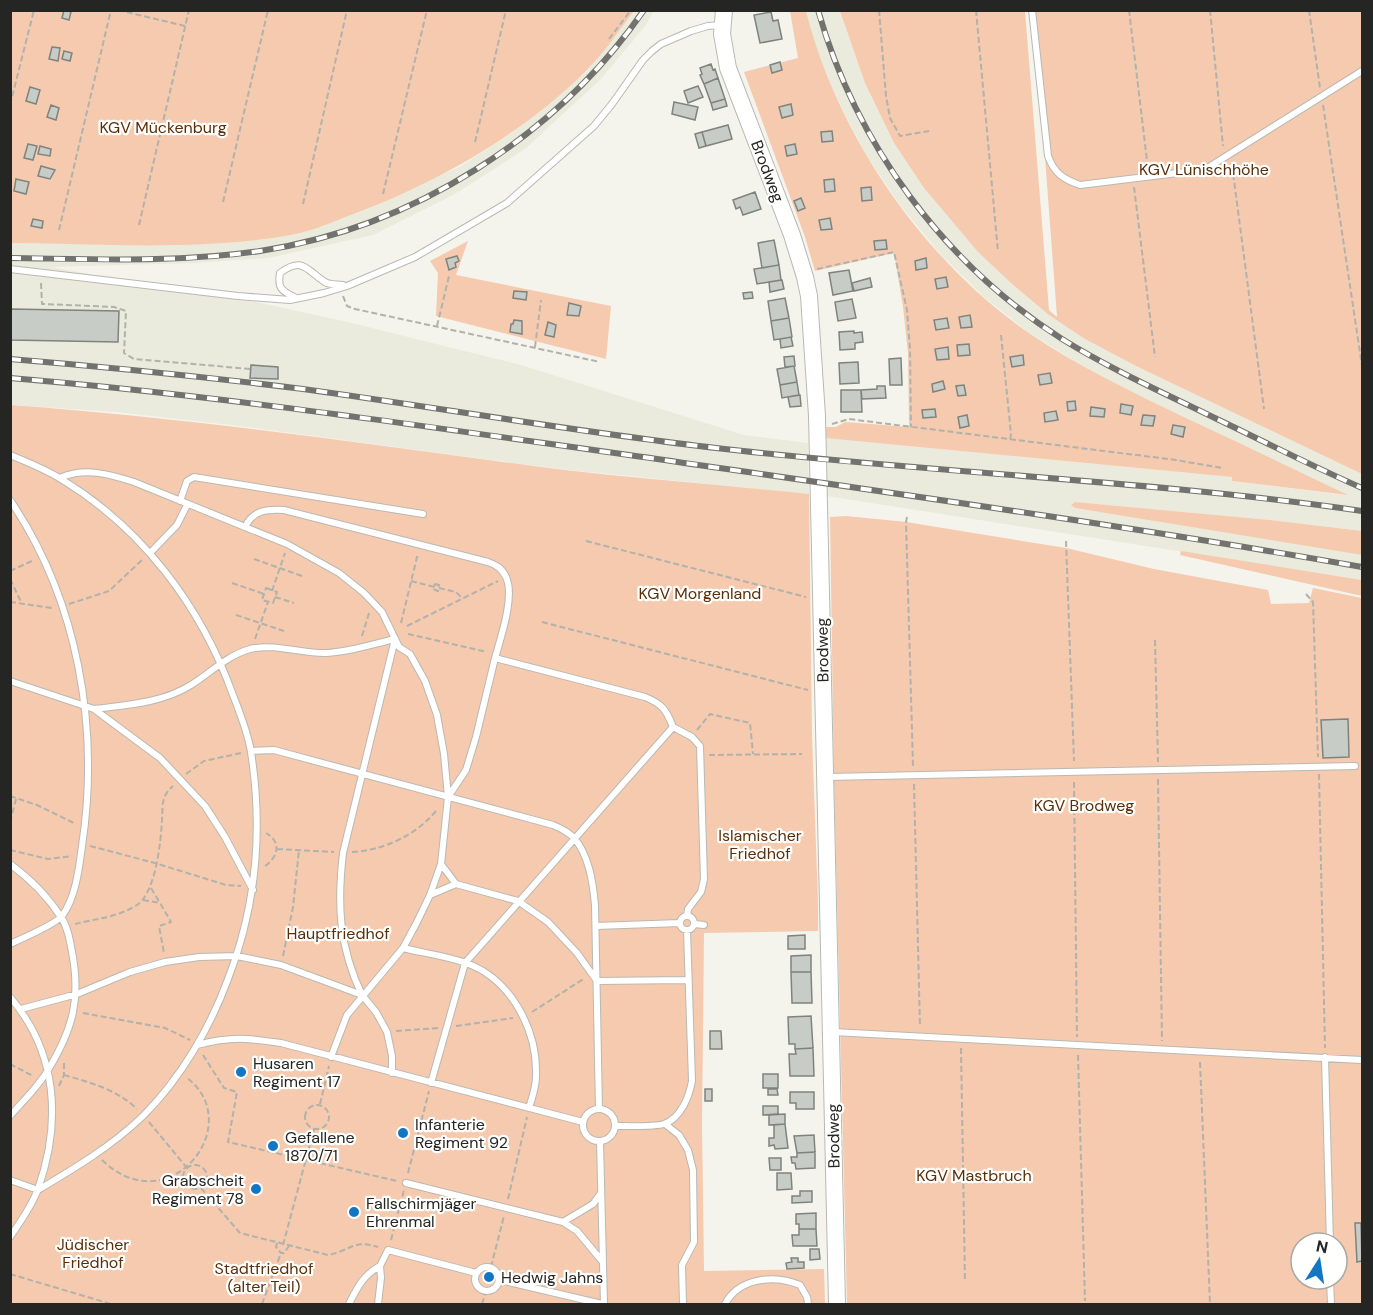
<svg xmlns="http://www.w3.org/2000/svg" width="1373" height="1315" viewBox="0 0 1373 1315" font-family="'DM Sans',sans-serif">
<rect width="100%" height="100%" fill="#f4f4ed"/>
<path fill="#eaebdc" d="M634,11H654L645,26L601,79L525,149L455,194L373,235L268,258L196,263L52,267L191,293L256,302L352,323L521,365L744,435L808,443L809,494L559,469L239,426L116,412L11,405L10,243L173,245L294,235L322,226L372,207L461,166L510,134L587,71L619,32Z
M806,11H840L865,83L894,143L924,188L978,252L1012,284L1085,339L1136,366L1362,474V531L1270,520L1075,502L1071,504L1075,508L1362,555V580L827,496L825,438L1232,477V481L1345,495L1125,389L1076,362L1028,332L985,298L941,255L900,205L866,155L836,98L812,37Z"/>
<path fill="#f5caae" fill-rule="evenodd" d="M11,11H634C619,31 604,53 586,71C521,135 440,181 356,213C335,221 313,231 291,235C199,251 104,244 11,243Z
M790,11H806C837,135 923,260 1029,333C1079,367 1134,393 1188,419C1242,444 1295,470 1348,495L1232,481V477L825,438V427H836L845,422L909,427L908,353L903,307L894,253L815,271L805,237L744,72L798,58Z
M840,11H1025L1049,310L1057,317L1034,11H1362V474L1136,366L1085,339L1049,315L1012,284L978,252L924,188L894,143L865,83Z
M468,241L456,275L611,306L606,359L436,316L438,273L430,261Z
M10,405C193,418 374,445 556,469C640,479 725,485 809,494L812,735L818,901V931L704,933L702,1125L704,1271L824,1269L825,1304H11Z
M1075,502L1270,520L1362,531V555L1075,508L1071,505Z
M846,516L906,522L1066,548L1154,569L1268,590L1271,604L1309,603L1313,588L1362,598V1304H847L834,781L830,517ZM1301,1243H1337V1279H1301Z
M1181,551L1362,580V596L1180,555Z"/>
<path fill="#c7ccc6" stroke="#7f837e" stroke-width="1.5" d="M64,10L71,12L69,20L62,18Z
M771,12L773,21L778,20L782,39L760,43L754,15Z
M52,47L60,48L58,61L49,59Z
M64,51L72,53L70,61L62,59Z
M780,62L782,70L772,73L770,65Z
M711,64L713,70L715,69L718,78L704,84L700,75L702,74L700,68Z
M718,78L725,99L711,103L704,84Z
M698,86L703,97L688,103L684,91Z
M30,87L40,90L36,104L26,101Z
M725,99L727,106L713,110L711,103Z
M674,102L698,107L695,120L672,114Z
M791,104L793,115L782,118L779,107Z
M51,105L59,108L56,120L47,117Z
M728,125L732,139L706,146L702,132Z
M832,131L833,141L822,142L821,132Z
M702,132L706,146L699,148L695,134Z
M28,144L37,146L33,160L24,158Z
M795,144L797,154L787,156L785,146Z
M40,146L51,149L50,156L38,154Z
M41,166L55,170L50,179L38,176Z
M16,179L29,182L26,194L14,191Z
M834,179L835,191L825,192L824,180Z
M871,187L872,200L862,201L861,188Z
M755,192L761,209L743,215L740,207L736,209L733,200Z
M801,198L805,208L798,211L794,201Z
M830,218L832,229L821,230L819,220Z
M33,219L43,221L42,228L31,226Z
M774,240L779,265L762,268L758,243Z
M886,240L887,249L875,250L874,241Z
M457,256L459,261L455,263L456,267L449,270L446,259Z
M926,258L927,268L916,270L915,261Z
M779,265L781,280L757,284L754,269Z
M849,270L853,291L833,295L829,273Z
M946,277L948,287L937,289L935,279Z
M870,278L872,287L854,291L852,283Z
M782,280L784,289L770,292L769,282Z
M514,291L527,292L526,300L513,298Z
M752,292L753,298L744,299L743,293Z
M785,298L789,318L771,321L768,301Z
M852,299L856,318L838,321L835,302Z
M569,303L581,306L579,316L567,315Z
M10,309L119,311L118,342L10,340Z
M970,315L972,327L961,328L959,317Z
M789,318L792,337L774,340L771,321Z
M947,318L949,328L936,330L934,320Z
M514,320L522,321V334L510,332L511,324H513Z
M548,322L556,325L554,337L545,335Z
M854,331V333L862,332L863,342L855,343V349L840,350L839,332Z
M791,337L793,346L781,348L780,339Z
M969,344L970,355L958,356L957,345Z
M948,347L949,359L937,360L935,349Z
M1023,355L1024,365L1012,367L1010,357Z
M794,356L795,366L785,367L784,357Z
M901,358L902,385H890L889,359Z
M858,362L859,383L840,384L839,363Z
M251,365L278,367V379L250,378Z
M794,366L797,382L780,385L777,369Z
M1050,373L1052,383L1040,385L1038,375Z
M943,381L945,389L933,392L932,384Z
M797,382L799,395L782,398L780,385Z
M964,385L966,395L958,396L956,386Z
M877,386H885L886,398L862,399L861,390L877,389Z
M841,390H861L862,412H841Z
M800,395L801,406L790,407L788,397Z
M1075,401L1076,410L1068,411L1067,402Z
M1121,404L1133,406L1131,415L1120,413Z
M1091,407L1105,409L1104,417L1090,416Z
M935,409L936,417L923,418L922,410Z
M1056,411L1058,420L1045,422L1044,413Z
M967,415L969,426L960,428L958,417Z
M1143,415L1155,416L1153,426L1141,425Z
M1173,425L1185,427L1183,437L1171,434Z
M1348,719L1349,757L1323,758L1321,720Z
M805,935V949H788V936Z
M811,955V972H791V956Z
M791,972H811L812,1003H792Z
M811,1016L813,1048L795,1049V1044H789L788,1017Z
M710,1031H721L722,1049H710Z
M813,1048L814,1076H790L789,1054H796L795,1049Z
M763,1074H778V1088H763Z
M705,1089H712V1101H705Z
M768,1089H777L778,1095H768Z
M790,1092H814V1109H796V1103H790Z
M763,1106H778V1114L763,1115Z
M785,1114V1124L769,1125V1115Z
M785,1124L788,1148L775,1149L774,1145L769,1146V1138H774V1125Z
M814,1135L815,1152L797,1153L794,1136Z
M815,1152V1168L796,1169L795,1163H792L791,1157H797V1153Z
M769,1158H781V1170H770Z
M777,1173H791L792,1189L777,1190Z
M800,1191H812V1202L792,1203V1196H800Z
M816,1213V1229H799V1224H796V1214Z
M1355,1223H1361L1362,1261L1357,1262Z
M799,1229H816L817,1246H793L792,1235H799Z
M810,1249H819L820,1259L810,1260Z
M791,1258H798V1262H804V1268L787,1269L786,1263L792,1262Z"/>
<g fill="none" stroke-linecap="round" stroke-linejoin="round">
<g stroke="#b9b9b3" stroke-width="8">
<path id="service" d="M1032,10L1048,156C1054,173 1063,179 1080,185L1194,171L1209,167L1362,71
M10,269L238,296L290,300L324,293L347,286L415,257L507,203L594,126L612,104L643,60L652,51L661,44L691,31L708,26L721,25
M296,298C283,291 277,290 280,273C303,256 306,270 325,282C329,285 337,284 343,285
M10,455C27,462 45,469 61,479C142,528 201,606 233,695C240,713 248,733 251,752C263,829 256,907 228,979C210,1028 181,1078 143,1116C112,1146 75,1168 38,1190L10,1180
M60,478C85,467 109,474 134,482L287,544L339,573L364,593L382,612L399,647L410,654L425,681L437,715L444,754L448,797L441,864L430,895L416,924L403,948L347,1015L331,1057
M10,500C78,600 100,728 82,846C79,868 76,897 62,916C56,924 21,939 10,944
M180,501L187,481L194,477L423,514
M245,527C253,510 267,509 284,510L488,562C496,565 502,568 506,577C515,596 501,637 495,658L645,697C662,704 666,709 673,727L465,963L431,1083
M151,552L177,525L187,505
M10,681L94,709L160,758L205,806L225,837L253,890
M94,709C127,705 162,703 191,685C210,673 228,655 250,649C275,643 302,654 327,653C350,652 373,644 395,639L343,853C337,905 339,947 362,995
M673,727L692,737L700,746L704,879L701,892L688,909L687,916
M251,751L274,750L553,825C560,828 567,831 573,837C589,854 593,883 595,905L599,1109
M828,777L1355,766
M448,797L466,770L476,737L495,658
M10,864C29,878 48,897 61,917C68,927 70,941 72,952C81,999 73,1029 48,1070C38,1087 23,1101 10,1116
M441,864L456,884
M430,895L456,884L518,901L548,922L577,953L597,981L687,980
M680 923a7 7 0 1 1 14 0a7 7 0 1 1-14 0Z
M695,924L704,925
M596,926L680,923
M403,948C423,953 446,956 466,963C511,979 538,1030 536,1077C536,1087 532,1098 529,1108
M10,997C57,1052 62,1121 38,1189C32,1206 20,1222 10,1237
M21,1009L77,994L130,972L165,962L199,957L237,956L281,965L362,995L376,1012L387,1032L392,1056V1073
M833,1032L1362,1060
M197,1045C232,1036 246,1038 281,1043L583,1122
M1325,1057L1330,1243
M583 1125a16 16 0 1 1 32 0a16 16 0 1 1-32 0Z
M665,1124L679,1135L688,1150L693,1170L694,1242L682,1265L683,1304
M616,1126C627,1126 654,1127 664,1124C681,1118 689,1097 692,1081L687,931
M600,1142L604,1304
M406,1183L563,1222L577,1231L602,1261
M563,1222L593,1204L601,1193
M475 1279a12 12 0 1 1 24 0a12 12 0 1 1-24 0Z
M1330,1279L1331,1304
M500,1280L602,1304
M349,1304C357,1288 363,1275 380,1266
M378,1304L381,1278L380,1266L388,1250L476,1273
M725,1304C739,1278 774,1274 800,1285L807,1297L808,1304"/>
</g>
<g stroke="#b9b9b3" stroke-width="18">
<path id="tertiary" d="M724,10L722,34L728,68L792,235L805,277L809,296L817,416L837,1304"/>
</g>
<path stroke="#b2b2ac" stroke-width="2" stroke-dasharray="6 3" stroke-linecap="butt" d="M118,10L185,26
M879,10L886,96L890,118L900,136L929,131
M976,10L998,252
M1129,10L1148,169
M1210,10L1223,146
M1309,10L1320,88
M609,39L631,10
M10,105L34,10
M1323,105L1362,366
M475,142L506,10
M1232,165L1264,409
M1134,187L1155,357
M383,194L427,10
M223,202L268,10
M303,204L347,10
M139,225L189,10
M59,230L111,10
M817,269L894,252L907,310L910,349L911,427
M41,283L42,304L114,307L126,311L124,353L134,359L251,369
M343,296L347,306L355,309L600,362
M437,326L449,276
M1001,335L1011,434L1010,440
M535,347L541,300
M832,424L849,419L1176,460L1222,468
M907,517L906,522L913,766
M586,541L806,597
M1066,541L1074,761
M254,559L302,576
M10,571L34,560
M10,579L22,604
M411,581L434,587
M232,583L264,594
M435,584L439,585L438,591L433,589Z
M266,588L277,592L273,603L262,600Z
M439,588L456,592L463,599
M272,591L285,553
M1306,594L1313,602L1318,757
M275,597L294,603
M10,602L52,608
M69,604L109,591L142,560
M236,615L284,631
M542,622L808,690
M401,623L418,553
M407,626L498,581
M408,634L487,652
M362,636L369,613
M255,639L268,602
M1155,640L1158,762
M697,730L710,714L750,723L753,754
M709,755L802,754
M186,774L204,761L241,753
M1319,774L1325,1048
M1158,779L1162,1041
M1074,782L1077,1037
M914,784L920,1027
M10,796L37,805L74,823
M10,822L16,799
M90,846L155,863L226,885L241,886
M277,849L334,852
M10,850L48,859L72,856
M352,852C384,850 415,836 436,811
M265,866C278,857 282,842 266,833
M151,888L160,903
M143,900L160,903L171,922L159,926L164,953
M75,924C94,919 119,917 137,905C156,892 161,841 162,819C163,803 161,797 173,786
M283,956L293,907L299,850
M532,1012L585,978
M83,1013L165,1028L190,1040
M456,1026L513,1018
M396,1031L438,1028
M961,1048L965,1282
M203,1055L224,1088L237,1092L228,1142L397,1181
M1078,1055L1085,1301
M1200,1062L1210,1304
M10,1064L33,1076
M64,1075C89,1082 118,1090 137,1109
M59,1086L64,1075V1061
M320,1104L329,1066
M305 1117a12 12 0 1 1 24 0a12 12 0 1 1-24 0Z
M149,1122L187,1168
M102,1160C169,1225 249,1124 186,1077
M183 1177a12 12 0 1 1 24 0a12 12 0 1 1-24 0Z
M408,1173L429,1091
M201,1188L240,1233L328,1255C351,1251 352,1239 378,1247
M508,1199L527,1117
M391,1240L404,1190
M277,1243L276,1247L281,1253H284L289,1246
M283,1245L314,1129
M491,1267L504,1216
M10,1274L111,1304
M169,1304H189
M262,1304L281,1253
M482,1304L486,1291"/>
<use href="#service" stroke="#fff" stroke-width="6"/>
<use href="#tertiary" stroke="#fff" stroke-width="16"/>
<g stroke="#72726e" stroke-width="6">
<path id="rail" d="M818,10C856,144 944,264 1062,339C1112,370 1166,394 1219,420C1267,443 1314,467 1362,488
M10,258C94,259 178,263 260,251C412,228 557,136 644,10
M10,359C108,367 206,377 303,389C441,408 578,432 716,448C931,473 1148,480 1362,511
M10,378C227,396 442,429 657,459C892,493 1128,526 1362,567"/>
</g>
<use href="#rail" stroke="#fffffe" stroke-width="4" stroke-dasharray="11" stroke-linecap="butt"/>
</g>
<g fill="#1277c3" stroke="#fffffe" stroke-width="2">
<circle cx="241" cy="1072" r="6"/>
<circle cx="403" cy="1133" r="6"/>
<circle cx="273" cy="1146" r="6"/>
<circle cx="256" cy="1189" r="6"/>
<circle cx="354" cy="1212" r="6"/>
<circle cx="489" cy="1277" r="6"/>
</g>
<g text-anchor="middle" stroke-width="4.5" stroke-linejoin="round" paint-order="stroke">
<g font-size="16" fill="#5a2e0a" stroke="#fffffe">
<text x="163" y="133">KGV Mückenburg</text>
<text x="1204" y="175">KGV Lünischhöhe</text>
<text x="700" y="599">KGV Morgenland</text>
<text x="1084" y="811">KGV Brodweg</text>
<text x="760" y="841">Islamischer<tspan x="760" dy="18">Friedhof</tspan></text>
<text x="338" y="939">Hauptfriedhof</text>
<text x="974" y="1181">KGV Mastbruch</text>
<text x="93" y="1250">Jüdischer<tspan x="93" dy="18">Friedhof</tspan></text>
<text x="264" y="1274">Stadtfriedhof<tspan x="264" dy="18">(alter Teil)</tspan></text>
</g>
<g font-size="16" fill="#252523" stroke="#fffffe">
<text transform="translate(768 171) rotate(69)" y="6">Brodweg</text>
<text transform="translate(822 650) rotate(-91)" y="6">Brodweg</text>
<text transform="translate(833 1136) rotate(-91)" y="6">Brodweg</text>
</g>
<g font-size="16" fill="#252523" stroke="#fffffe" text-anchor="start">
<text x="253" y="1069">Husaren<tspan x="253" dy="18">Regiment 17</tspan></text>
<text x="415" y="1130">Infanterie<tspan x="415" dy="18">Regiment 92</tspan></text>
<text x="285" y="1143">Gefallene<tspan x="285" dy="18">1870/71</tspan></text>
<text x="244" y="1186" text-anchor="end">Grabscheit<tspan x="244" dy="18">Regiment 78</tspan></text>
<text x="366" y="1209">Fallschirmjäger<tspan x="366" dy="18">Ehrenmal</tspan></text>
<text x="501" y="1283">Hedwig Jahns</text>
</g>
</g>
<rect width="1373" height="1315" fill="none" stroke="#252523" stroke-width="24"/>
<g transform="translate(1319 1261) rotate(12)"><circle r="28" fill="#fffffe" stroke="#a8a8a6" stroke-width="1.5"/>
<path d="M0-4.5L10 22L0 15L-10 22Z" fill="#1277c3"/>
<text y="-9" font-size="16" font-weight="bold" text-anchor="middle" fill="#252523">N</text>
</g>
</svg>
